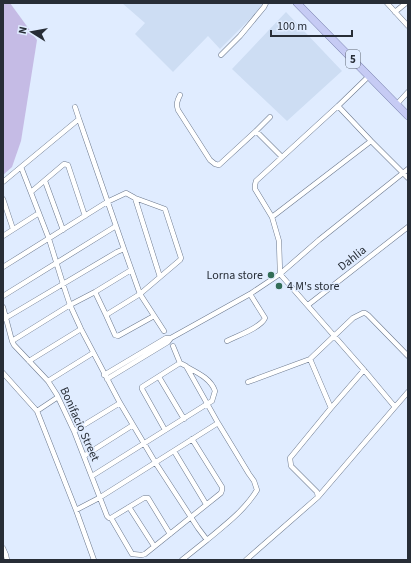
<svg xmlns="http://www.w3.org/2000/svg" width="411" height="563" viewBox="0 0 411 563" font-family="'Source Sans 3',sans-serif">
<rect width="100%" height="100%" fill="#e0ecff"/>
<path fill="#cdddf3" d="M122,3H263L264,5L220,49L208,36L173,72L135,34L145,23Z
M286,12L342,71L287,121L232,69Z"/>
<path fill="#c5bbe5" d="M3,3H10L37,40L21,141L12,167L3,175Z"/>
<g fill="none" stroke-linecap="round" stroke-linejoin="round">
<g stroke="#6c798e" stroke-width="5.5">
<path id="street" d="M387,3L408,26
M395,12L406,3
M221,55L240,36L264,7L266,3
M180,95C177,101 176,104 178,110L210,160L215,164L219,165L256,131L270,117
M397,104L408,92
M338,106L371,141L408,178
M75,107L79,119
M256,131L282,157
M45,181L63,230
M3,182L21,167
M31,192L64,164L68,165L85,216
M135,198L160,277
M3,199L13,229
M272,217L371,141
M3,236L39,213
M124,249L79,119L21,167L49,239L63,284L70,305L81,329L120,403L155,462L198,528L207,540C225,525 245,510 257,490L254,481L249,474L218,423
M3,267L107,202L126,193L135,198L165,209L181,258L180,260L140,294L106,315L115,335L118,336L154,316
M95,292L106,315
M3,296L116,226
M308,305L408,227
M3,307L12,341L14,345L48,381L57,395L74,431L107,516L109,518H111L132,554L142,555L145,554L221,493L222,490V487L192,439
M4,319L117,252L124,249L140,294L164,331
M12,341L70,305L95,292L131,270
M227,341C236,336 261,328 265,318L250,294
M310,359L331,408L290,458L291,466L317,492L318,497
M29,361L81,329
M3,373L37,411L76,510L94,560
M104,375L166,338H171
M159,377L184,419
M107,379L168,342L171,338L250,294L280,274L319,240L408,169
M48,381L93,353
M248,382L310,359L353,318L363,313H365L368,315L408,356
M395,407L408,392
M331,408L364,370
M37,411L58,397
M165,430L142,389V387L180,363
M74,431L120,403
M174,451L206,504
M84,456L133,425
M92,476L207,404L212,401L215,391C211,379 198,373 187,367
M129,507L154,546
M76,510L99,498L218,423L186,366L180,363L173,346
M111,518L144,498H148L170,534
M3,548L6,555L7,560
M182,560L207,540
M246,560L318,497L395,407L364,370L280,274L279,241L272,217L255,189V185L256,181L338,106L369,76"/>
</g>
<g stroke="#767eac" stroke-width="8">
<path id="primary" d="M297,3L408,116"/>
</g>
<use href="#street" stroke="#fff" stroke-width="4.5"/>
<use href="#primary" stroke="#c6cbf4" stroke-width="7"/>
</g>
<g fill="#336d57" stroke="#e0ecff" stroke-width="1.5">
<circle cx="271" cy="275" r="4"/>
<circle cx="279" cy="286" r="4"/>
</g>
<g text-anchor="middle" stroke-width="3" stroke-linejoin="round" paint-order="stroke">
<rect fill="#e0ecff" stroke="#5e6672" stroke-width="1" x="346" y="50" width="14" height="18" rx="3"/>
<g font-size="11" font-weight="bold" fill="#272d36">
<text x="353" y="63">5</text>
</g>
<g font-size="12" fill="#272d36" stroke="#e0ecff">
<text transform="translate(352 258) rotate(-38)" y="4">Dahlia</text>
<text transform="translate(80 424) rotate(66)" y="4">Bonifacio Street</text>
</g>
<g font-size="12" fill="#272d36" stroke="#e0ecff" text-anchor="end">
<text x="263" y="279">Lorna store</text>
<text x="287" y="290" text-anchor="start">4 M's store</text>
</g>
</g>
<rect width="411" height="563" fill="none" stroke="#272d36" stroke-width="8"/>
<g transform="translate(32 32) rotate(281)" stroke="#e0ecff" stroke-width="3" paint-order="stroke">
<path d="M0-3L7 15L0 10L-7 15Z" fill="#272d36"/>
<text y="-6" font-size="11" font-weight="bold" text-anchor="middle" fill="#272d36">N</text>
</g>
<path d="M271 30v6h81v-6" fill="none" stroke="#272d36" stroke-width="2"/>
<text x="277" y="30" font-size="12" fill="#272d36" stroke="#e0ecff" stroke-width="3" paint-order="stroke">100 m</text>
</svg>
